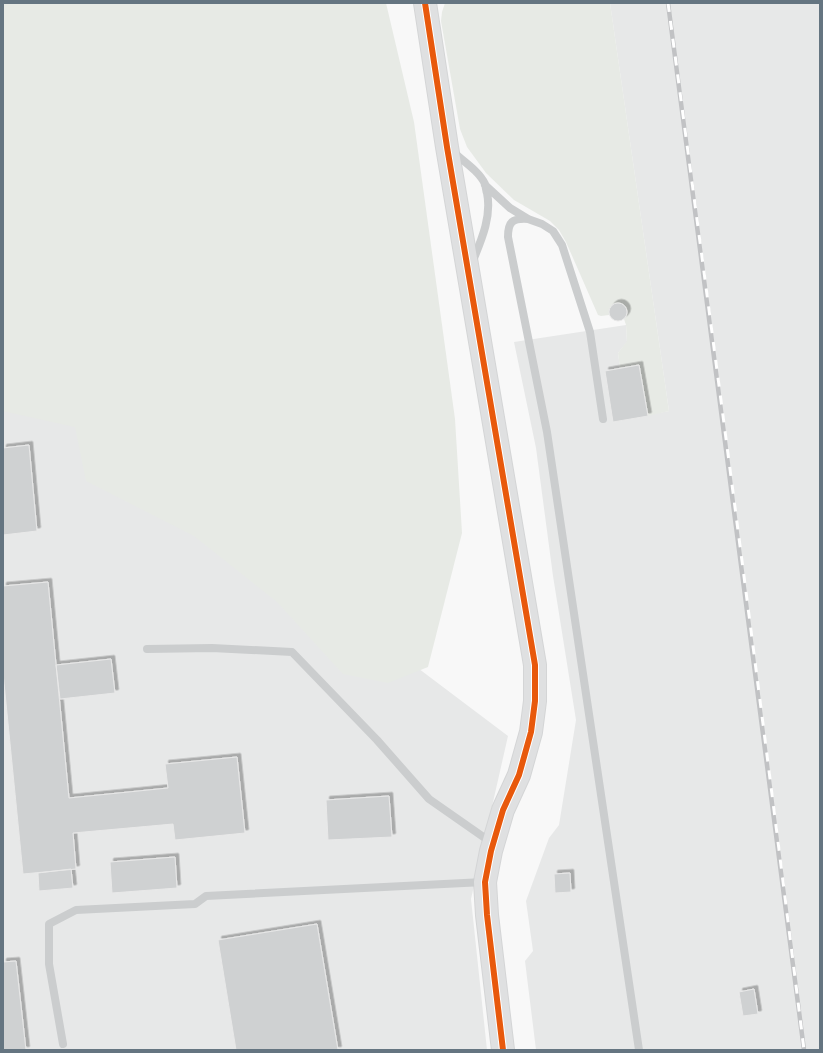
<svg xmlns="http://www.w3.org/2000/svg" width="823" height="1053" viewBox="0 0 823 1053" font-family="Mulish,sans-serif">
<defs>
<filter id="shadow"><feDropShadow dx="3.5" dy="-3.5" stdDeviation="0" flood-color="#0004"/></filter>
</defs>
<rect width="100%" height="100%" fill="#f8f8f8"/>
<path fill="#e7e8e8" d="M610,3H820V1050H536L525,961L533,951L526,901L549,838L559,825L576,720L553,576L536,448L514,342L626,325L627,342L618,353L620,368L605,371L613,421L669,411Z
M3,373L57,396L508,736L471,899L487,1050H3Z"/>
<path fill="#e7eae5" d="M3,3H386L414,122L455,419L462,533L428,667L388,683L343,674L277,602L194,536L86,481L75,427L3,411Z
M445,3H610L669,411L648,416L639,365L620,368L618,353L627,341L626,325L624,319L626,313C626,306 621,303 615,304L610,309L609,315L601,316L598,315L566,242L559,230L550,221L514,200L486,173L467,147L460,129L441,21L442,12Z"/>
<path fill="#cfd1d2" stroke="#e8e8e8" filter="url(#shadow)" d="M609 312a9 9 0 1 1 18 0a9 9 0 1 1-18 0Z
M639,365L648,416L613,422L605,371Z
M29,445L37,531L3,535V448Z
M48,582L69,798L168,788L165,764L237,757L245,833L175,840L173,824L73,833L76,869L23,874L3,673V586Z
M111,659L115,693L60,699L56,665Z
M389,796L392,837L328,840L326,800Z
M175,857L177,888L112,893L110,862Z
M71,869L73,888L39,891L38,873Z
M570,873L571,892L555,893L554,874Z
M317,924L338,1050H236L218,940Z
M16,961L26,1050H3V962Z
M754,989L758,1014L743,1016L739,992Z"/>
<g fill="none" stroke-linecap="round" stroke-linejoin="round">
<g stroke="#d4d5d6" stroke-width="24">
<path id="secondary" d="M425,3L447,147L535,665V701L531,732L519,775L503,810L491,851L485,882L487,915L503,1050"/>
</g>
<path stroke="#c9cacb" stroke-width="2.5" stroke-dasharray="2 2" stroke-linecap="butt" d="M613,3V4"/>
<path stroke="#cbcdce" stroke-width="8" d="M452,151C463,161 479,171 485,184C486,187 486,191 487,193C492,217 481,241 472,263
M485,185L510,208L528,219L542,224L553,231L562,245L590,332L603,419
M528,219C512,218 508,222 508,237L547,432L639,1050
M147,649L212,648L292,652L377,740L429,799L492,843
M63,1044L49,964V924L76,910L195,904L206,896L484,882"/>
<use href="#secondary" stroke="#dfe0e1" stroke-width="22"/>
<g stroke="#c1c2c4" stroke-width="4.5">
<path id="rail" d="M668,3C715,352 761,701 804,1050"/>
</g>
<use href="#rail" stroke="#fff" stroke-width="3" stroke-dasharray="9" stroke-linecap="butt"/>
<g stroke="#fff" stroke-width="8">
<path id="cycleway" d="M425,3L447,147L535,665V701L531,732L519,775L503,810L491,851L485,882L487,915L503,1050"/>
</g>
<use href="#cycleway" stroke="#e8590c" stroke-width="6"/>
</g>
<rect width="823" height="1053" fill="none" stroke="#657581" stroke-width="8"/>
</svg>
